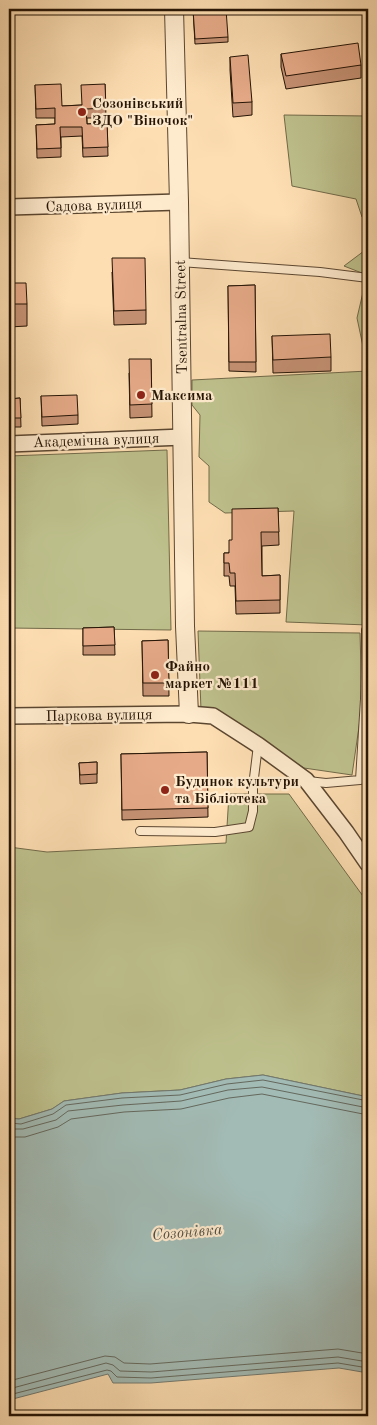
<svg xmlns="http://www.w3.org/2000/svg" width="377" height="1425" viewBox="0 0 377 1425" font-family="'Old Standard TT',serif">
<rect width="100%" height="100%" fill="#fddeb2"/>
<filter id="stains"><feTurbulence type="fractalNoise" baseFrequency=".004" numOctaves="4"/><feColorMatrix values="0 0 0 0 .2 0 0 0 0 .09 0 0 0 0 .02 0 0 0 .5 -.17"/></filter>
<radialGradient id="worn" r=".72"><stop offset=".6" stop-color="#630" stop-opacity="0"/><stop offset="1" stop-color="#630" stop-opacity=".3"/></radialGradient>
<path fill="#bec18d" stroke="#726a49" d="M284,115L368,116V218L362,217L356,199L292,186Z
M368,248V370L357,318L367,275L344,266Z
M368,371V625L286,622L294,511L225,513L209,502V466L199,457L200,415L192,405V380Z
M167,450L171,630L9,628V456Z
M198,631L360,633L362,706L352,775L304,768L217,712L201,710Z
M229,794H289L368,903V1097L263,1075L226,1079L180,1090L122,1093L64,1101L52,1109L19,1119L9,1118V847L47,852L226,843Z"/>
<path fill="#a2bbb5" stroke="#70786f" d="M263,1075L368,1097V1373L339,1368L151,1383H113L108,1374L9,1400V1118L19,1119L52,1109L64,1101L122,1093L180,1090L226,1079Z"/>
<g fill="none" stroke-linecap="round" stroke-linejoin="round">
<path stroke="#64685d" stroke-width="1" d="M9,1123L21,1124L53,1114L66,1105L122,1098L180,1095L227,1084L263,1080L368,1101
M9,1129H23L56,1120L68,1111L123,1105L181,1101L228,1090L262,1087L368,1108
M9,1137H25L58,1127L71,1119L124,1112L181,1109L229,1098L262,1094L368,1115
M9,1381L105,1356L115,1357L124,1363L150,1364L338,1349L368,1354
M9,1389L106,1363L113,1365L120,1371L151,1372L338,1357L368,1362
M9,1395L107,1370L111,1371L117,1377L151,1378L338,1363L368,1368"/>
<g stroke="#5b4630" stroke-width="10">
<path id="service" d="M180,262L320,272L368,278
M308,781L326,783L360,780L365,699L366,630H368
M140,831L215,832L249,827L253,811V786L258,745"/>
</g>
<g stroke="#5b4630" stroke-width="18">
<path id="minor" d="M9,207L179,202
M9,444L183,437
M9,716L189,714L213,716L258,745L306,780L346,832L368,864"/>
</g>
<g stroke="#5b4630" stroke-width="20">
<path id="tertiary" d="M174,9L179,202L185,626L189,714"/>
</g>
<use href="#service" stroke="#feeacd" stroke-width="8"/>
<use href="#minor" stroke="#feeacd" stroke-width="15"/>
<use href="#tertiary" stroke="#feeacd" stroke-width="18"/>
</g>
<path fill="#c69275" stroke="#251405" d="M193,9L228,37V42L195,44Z
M281,54L361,65V78L286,89L281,67Z
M230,57L252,102V115L233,117L230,70Z
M105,84L106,118H87V124L107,123L108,156L83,157L82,136L61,137V157L37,158L36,125L55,124V118H36L35,85L62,106L82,105Z
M112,272L146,310V324L114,325Z
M9,283L27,304V326L9,327Z
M255,285L256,372L229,371L228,286Z
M272,336L331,357V371L273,373Z
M151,359L152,417L130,418L129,373Z
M41,396L78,415V424L42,426Z
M20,398L21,427H9V399Z
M278,508L279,545L262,546V576L280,575V613L236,614L235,586H230L229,576H224V553H229L232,540Z
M114,627L115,655H83V628Z
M168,640L169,696H143L142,641Z
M207,752L208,817L122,820L121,754Z
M97,762V783L80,784L79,763Z"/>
<path fill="#e6aa88" stroke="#251405" d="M193,9H226L228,37L195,39Z
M358,43L361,65L286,76L281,54Z
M248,55L252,102L233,103L230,57Z
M61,84L62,106L82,105L81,85L105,84L106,108L86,109L87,124L107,123L108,147L83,148L82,127H60L61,148L37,149L36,125L55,124V108L36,109L35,85Z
M112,258H145L146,310L114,311Z
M9,283H26L27,304H9Z
M255,285L256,362H229L228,286Z
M330,334L331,357L273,360L272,336Z
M129,359H151L152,404L130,405Z
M77,395L78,415L42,417L41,396Z
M20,398L21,418H9V399Z
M278,508L279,532H261L262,576L280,575V600L236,601L235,573H230L229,563H224V553H229V540H232V509Z
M114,627L115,645L83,646V628Z
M168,640L169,683H143L142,641Z
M207,752L208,808L122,810L121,754Z
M97,762V774L80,775L79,763Z"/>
<g fill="#8f2418" stroke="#feeacd" stroke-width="2">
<circle cx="82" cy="112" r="5"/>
<circle cx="141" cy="395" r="5"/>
<circle cx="155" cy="675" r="5"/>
<circle cx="165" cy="790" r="5"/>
</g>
<g text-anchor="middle" stroke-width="4.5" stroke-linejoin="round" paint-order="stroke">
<g font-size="15" font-weight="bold" fill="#251405" stroke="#feeacd" text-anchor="start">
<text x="92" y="108">Созонівський<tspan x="92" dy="17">ЗДО "Віночок"</tspan></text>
<text x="151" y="400">Максима</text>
<text x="165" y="671">Файно<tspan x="165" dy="17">маркет №111</tspan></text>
<text x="175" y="786">Будинок культури<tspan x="175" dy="17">та Бібліотека</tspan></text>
</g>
<g font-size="15" fill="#251405" stroke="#feeacd">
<text transform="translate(94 205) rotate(-2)" y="5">Садова вулиця</text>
<text transform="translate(181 317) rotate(-91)" y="5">Tsentralna Street</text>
<text transform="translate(96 440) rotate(-2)" y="5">Академічна вулиця</text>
<text transform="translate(99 715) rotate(-1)" y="5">Паркова вулиця</text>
</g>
<g font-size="16" font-style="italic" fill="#514e43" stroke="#feeacd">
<text transform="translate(187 1231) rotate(-5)" y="6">Созонівка</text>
</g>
</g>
<rect width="377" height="1425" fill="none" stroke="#fddeb2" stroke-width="30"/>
<rect x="10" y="10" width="357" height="1405" fill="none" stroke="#251405" stroke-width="2.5"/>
<rect x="15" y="15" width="347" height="1395" fill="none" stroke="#251405"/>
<rect width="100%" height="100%" filter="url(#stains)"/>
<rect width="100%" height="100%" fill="url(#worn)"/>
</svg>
